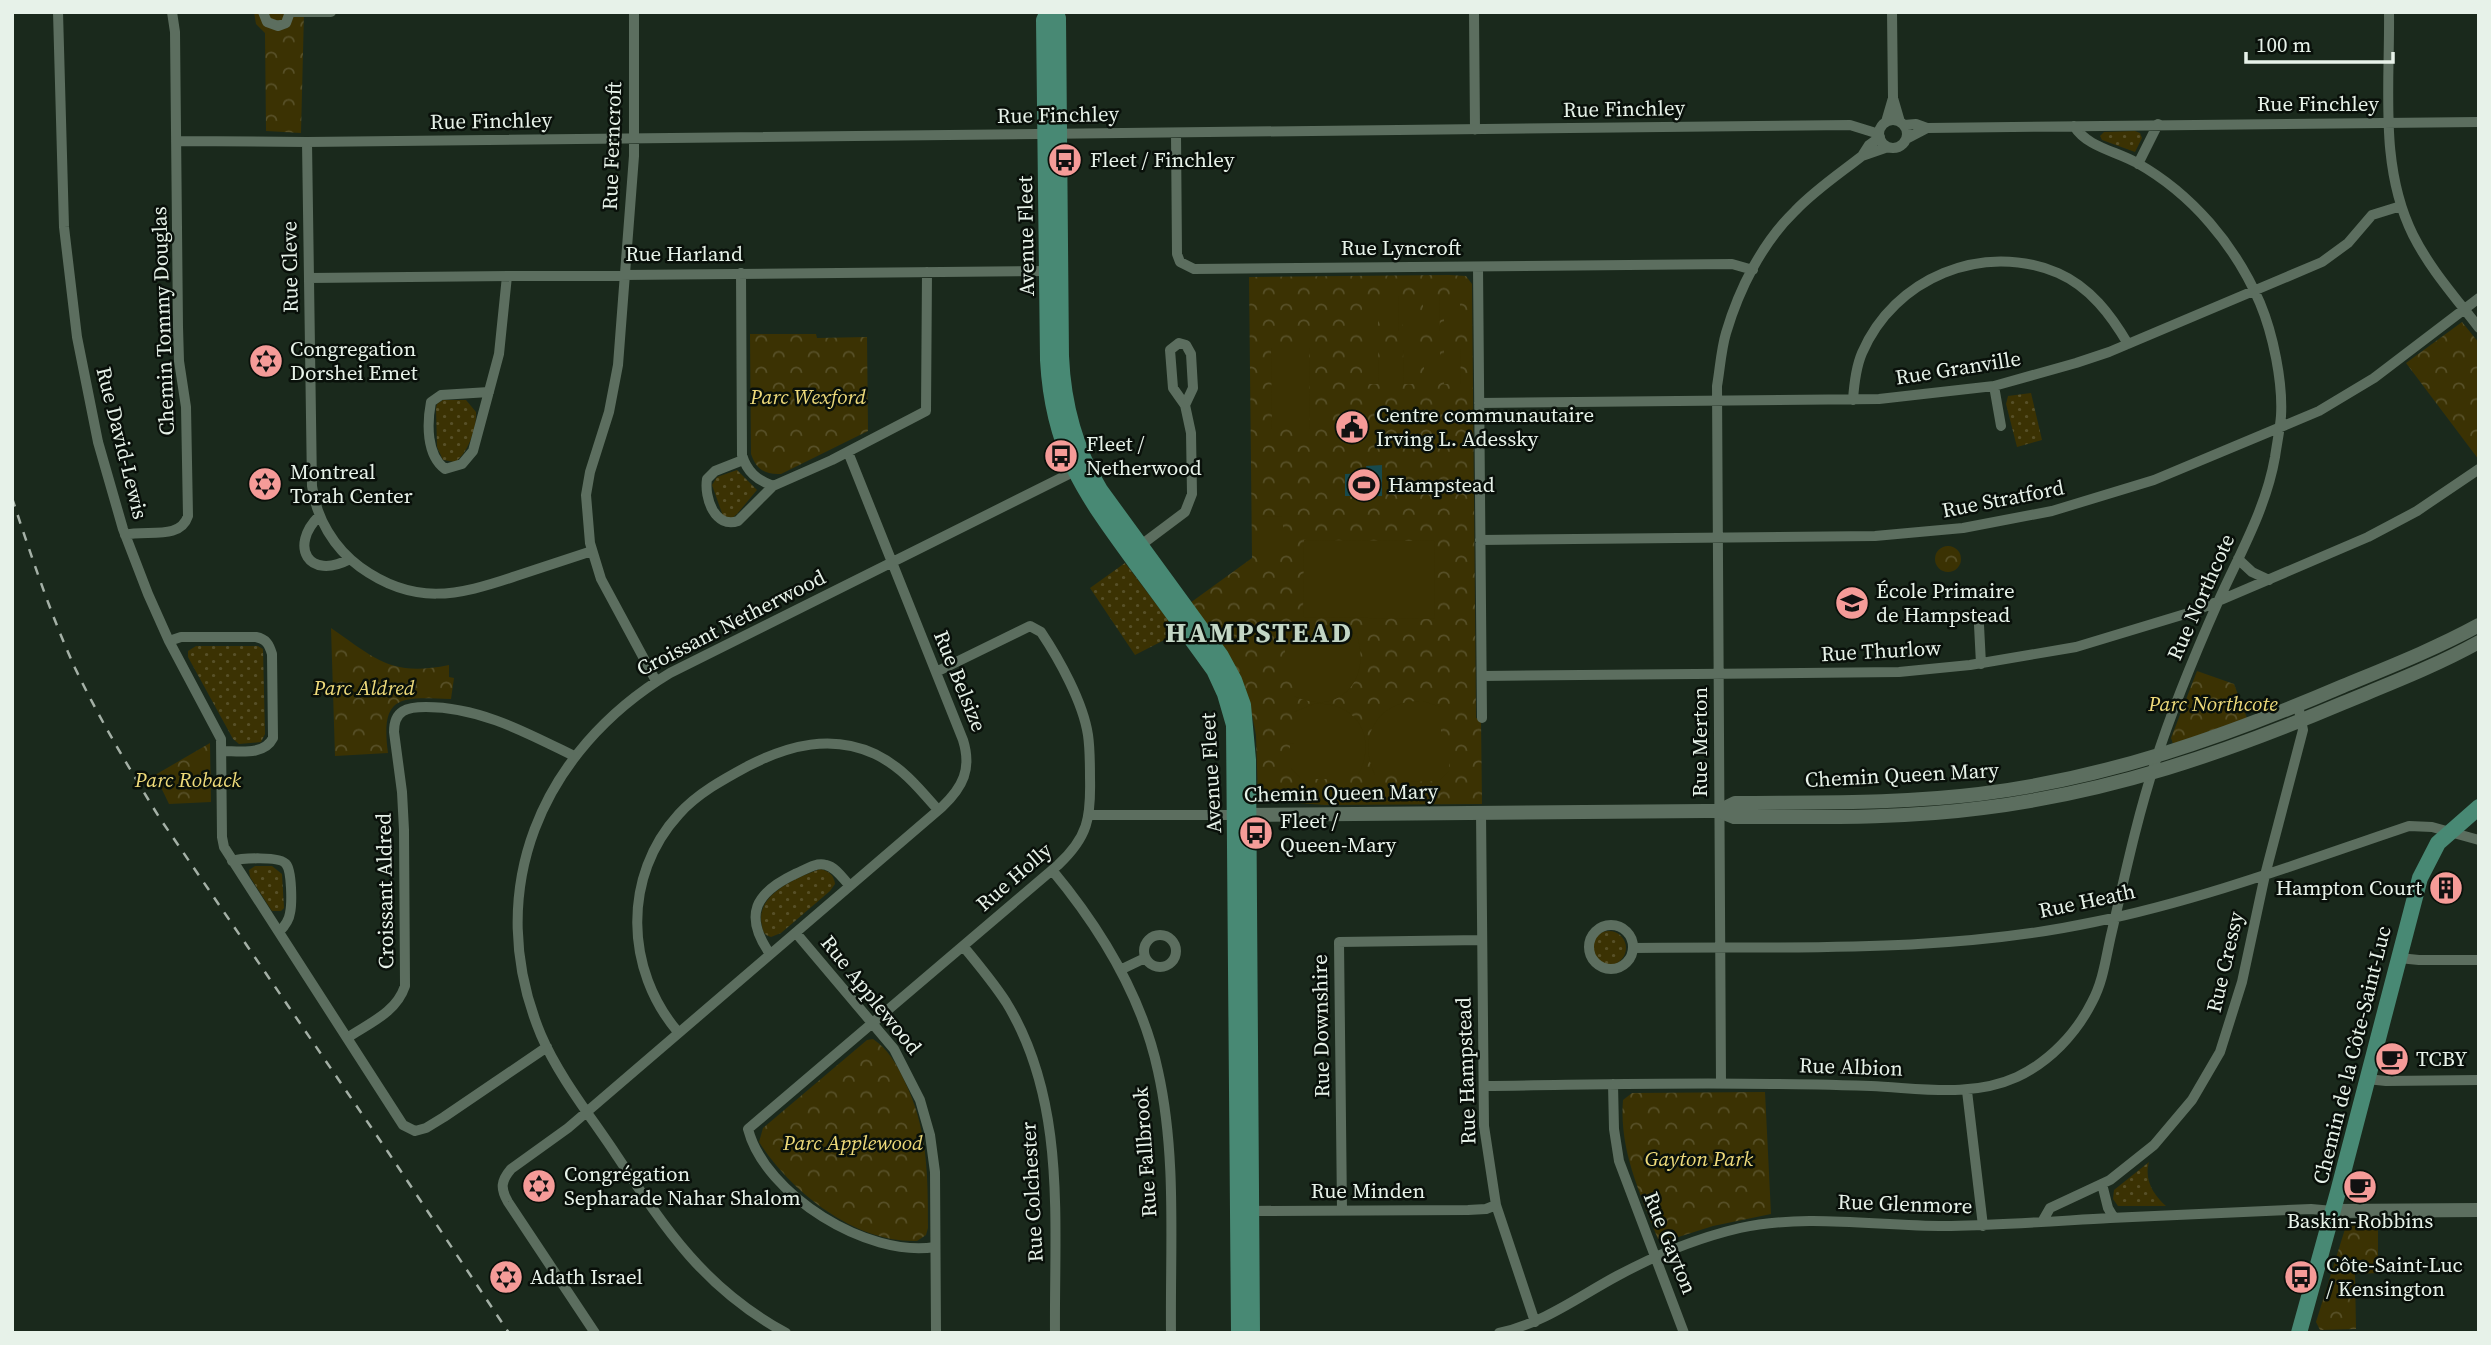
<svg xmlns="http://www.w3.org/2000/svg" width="2491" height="1345" viewBox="0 0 2491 1345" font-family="'Source Serif 4',serif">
<defs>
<pattern id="grass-dots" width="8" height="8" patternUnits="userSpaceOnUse" patternTransform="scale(1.75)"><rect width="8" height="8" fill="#3b3203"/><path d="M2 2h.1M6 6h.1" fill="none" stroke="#575028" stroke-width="1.8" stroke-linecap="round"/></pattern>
<pattern id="park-crowns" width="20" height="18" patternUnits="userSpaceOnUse" patternTransform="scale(1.75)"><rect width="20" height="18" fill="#3b3203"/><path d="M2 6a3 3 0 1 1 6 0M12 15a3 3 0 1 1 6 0" fill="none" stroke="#575028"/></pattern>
</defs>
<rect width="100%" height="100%" fill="#1a291c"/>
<path fill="url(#grass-dots)" d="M2135,131L2140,133L2142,138L2135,152L2102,140L2100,136L2104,132Z
M2031,393L2042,440L2017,447L2006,404L2008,396Z
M443,400H466L476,412C477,427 468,454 455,462L443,460L437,447L436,408L437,404Z
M737,470L757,490L737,514L731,519L723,516L712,485L717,477Z
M1125,563L1178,633L1135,655L1090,588Z
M196,646H258L263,649L265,734L261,742L239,744L233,739L188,657V651Z
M255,866H272L282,874L284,908L281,911H272L250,877L249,870Z
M820,869C829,871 834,875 835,884L830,891L781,933L771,937C765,935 763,933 762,926C754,894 797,878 820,869Z
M1592 948a17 17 0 1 1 34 0a17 17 0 1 1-34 0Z
M2149,1162C2144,1180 2153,1194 2166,1206H2118L2113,1199L2114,1190Z"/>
<path fill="url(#park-crowns)" d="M254,12H304L301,133L266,131L265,33L256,24Z
M1449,275L1466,276L1472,284L1476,718L1481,719L1482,804L1325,805L1258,800L1256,735L1250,705L1190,603L1252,558L1249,277Z
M2462,322L2479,343V460L2406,363Z
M750,334H816L817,338L867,337L868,431L781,474C765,475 756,469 751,454Z
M1935 559a13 13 0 1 1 26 0a13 13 0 1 1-26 0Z
M331,628C376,659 391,677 449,665V677L454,678L451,699C401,697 380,694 388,753L335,756Z
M2197,671L2234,684L2247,718L2173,744L2171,738Z
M210,743L211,802L169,804L155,775Z
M873,1039C888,1049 896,1063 904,1080C928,1128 928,1176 928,1228L926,1235L917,1241C855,1243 791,1192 759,1142L763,1128L867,1040Z
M1765,1092L1771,1214L1713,1226L1669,1240L1658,1239C1640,1193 1619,1150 1623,1100L1632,1093Z
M2378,1224V1273L2355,1274L2356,1329L2320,1330L2316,1322L2345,1229L2352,1225Z"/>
<path fill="#3b3203" d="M1362,296H1378V331H1362Z
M1382,296H1398L1399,331H1382Z
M1403,296H1419V331H1403Z
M1423,296H1439L1440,331H1423Z
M1444,296H1460V330H1444Z
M1271,348H1309L1310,429H1272Z
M1424,349H1440V384H1424Z
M1444,349H1460L1461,384H1444Z
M1362,350H1378L1379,384H1362Z
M1383,350H1399V384H1383Z
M1403,350H1420V384H1404Z
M1261,516L1283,517V552H1261Z
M1304,540L1435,541L1434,619L1303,617Z
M1332,628L1333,634L1356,633C1373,678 1340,718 1294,696V674H1285V642L1299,629Z
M1423,701L1441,707V739H1449V771L1439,781L1406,782V775H1375C1356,736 1379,699 1423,701Z
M1314,704C1357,701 1378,738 1358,775H1327V779H1301L1290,767V744L1294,743V712Z"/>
<path fill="#174a4d" d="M1382,465V496H1345V474L1367,473L1366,466Z"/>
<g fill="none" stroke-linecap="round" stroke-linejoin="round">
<path stroke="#5c6e5f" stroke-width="10" d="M58,12L64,227L77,337L98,442L123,529L148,594L169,641L221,739L222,837L224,847L347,1038
M263,12L267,22L278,26L286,23L290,12
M290,12H331
M634,12V156L618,365L609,412L590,472L586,495L590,543L601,579L656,681
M1474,12L1475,130
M1892,12L1893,98
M2389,12C2390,87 2379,167 2413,235C2430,269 2456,298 2479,328
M1879 134a14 14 0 1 1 28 0a14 14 0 1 1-28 0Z
M1886,122L1893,98L1900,122
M1904,125L1916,124L1927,128L1906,139
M1927,128L2479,122
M1176,134L1177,254L1180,262L1194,269L1732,264L1753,270
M1880,137L1869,145L1862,156L1888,147
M176,141L307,142L1850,125L1879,134
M307,142L312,486C316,518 334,548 360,567C414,606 457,596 516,576C541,568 567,559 592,551
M2138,164L2158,124
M1478,267L1482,718
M741,273L742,455C747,472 757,480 773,486L832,460L926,411L927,272
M309,278L1050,271
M1994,386L2001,426
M489,392L441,395L431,402C427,423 426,455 445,469L462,464L473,451L499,354L507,276
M1853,400C1854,385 1856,367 1862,353C1894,278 1983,241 2058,273C2090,287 2111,315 2128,344
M1479,403L1879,399L1994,386L2076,363L2109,352L2322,262L2348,243L2372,215L2401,206
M743,460L715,471L707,479C704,498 715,529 738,521L773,486
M319,516C289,546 308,581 350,559
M125,535C145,529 180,541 188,516L186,407L179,361L178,327L175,32L172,12
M1480,540L1875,536L1963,528L2052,511L2154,480L2319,411L2374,378L2479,298
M1137,548L1185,512L1192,494L1191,433L1185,405L1173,388L1170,350L1179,343L1186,345L1191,354L1193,388L1185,405
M2238,559L2252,572L2269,580
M1979,625L1981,664
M169,641L181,637H256C266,639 269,644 272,654L273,738C264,756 239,751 222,751
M1482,676L1899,672L1970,665L2076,647L2195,611L2368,537L2417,511L2479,469
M1481,812L1484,1126L1496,1205L1535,1322
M1090,815H1236
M232,861C241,858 280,856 286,864C292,871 292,904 290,913C289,921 284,927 279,932
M1052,870C1101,929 1142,996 1158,1071C1177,1156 1170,1247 1171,1333
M1589 947a22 22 0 1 1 44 0a22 22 0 1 1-44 0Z
M796,933L894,1049L920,1100L930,1135L935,1172L936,1333
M1144 951a16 16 0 1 1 32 0a16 16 0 1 1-32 0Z
M963,946C978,964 993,982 1006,1002C1067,1101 1054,1221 1055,1333
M1633,948C1787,946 1943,954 2094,922C2202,900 2305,861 2409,826L2432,827L2479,840
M770,954C743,915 755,893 795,874C805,870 815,862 826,865C836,867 843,879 850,886
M2399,958L2419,960H2479
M1120,970L1145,958
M678,1032C625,970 622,876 679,814C698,793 724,779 748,766C789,745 832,734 875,754C902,767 919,788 938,810
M547,1047L444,1117L426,1128L415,1131L403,1125L347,1038C369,1023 396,1013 405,986L404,830L402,792L394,732C394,710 407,707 426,707C480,707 527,733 574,756
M2367,1079L2386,1081L2479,1080
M1721,1083L1717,386C1720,369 1721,350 1726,333C1739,289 1762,243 1795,211C1815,190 1839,174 1862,156
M1613,1084L1614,1129L1619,1161L1684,1333
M1484,1086C1580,1085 1676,1082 1772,1084C1805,1084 1838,1085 1871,1086C1920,1088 1971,1098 2017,1077C2049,1062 2076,1034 2092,1002C2104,980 2106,955 2112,931C2125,875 2137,818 2155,763C2172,709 2195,654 2218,602C2239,555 2266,509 2275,457C2277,443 2280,429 2281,416C2283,382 2273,334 2260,303C2235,245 2192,194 2137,163C2116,151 2087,147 2074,126
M1967,1091L1983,1226
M2102,1184L2108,1208L2114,1218
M1342,1210L1339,942L1482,940
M1244,1211L1468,1210L1486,1209L1496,1205
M2042,1222L2050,1208L2110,1180L2154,1145L2192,1100L2220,1052L2242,982L2265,875L2303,730L2298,705
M935,1247C868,1258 765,1195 748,1129L1058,865C1088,837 1091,818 1090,778C1090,764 1090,749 1088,735C1083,702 1059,659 1041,632L1030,626L936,672
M595,1333L508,1202C500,1188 501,1181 511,1169L568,1128L942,807C963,787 972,769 963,740L848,452
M786,1333C705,1289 666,1230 617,1156C592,1118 559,1077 541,1035C481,891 541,751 670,673L1079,469
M1499,1333C1544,1323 1578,1297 1617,1276C1656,1255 1697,1238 1740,1228C1810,1213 1881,1227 1951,1226C2004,1225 2057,1221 2110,1218C2177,1215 2244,1212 2311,1209L2333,1211"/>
<path stroke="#5c6e5f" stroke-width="14" d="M1719,811L1735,803C1816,802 1898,804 1979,794C2108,778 2224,737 2343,686C2389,667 2435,649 2479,625
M1237,815L1705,811H1719L1734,817C1817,817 1900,819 1983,808C2111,792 2225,753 2343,703C2389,684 2436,666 2479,642
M2333,1211L2479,1210"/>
<path stroke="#488974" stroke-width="16" d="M1048,12L1044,20L1048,360C1053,450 1084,492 1135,562C1162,598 1188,634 1214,670L1225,694L1234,725L1239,1333
M1055,12L1058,18L1061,356C1063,404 1075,449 1100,490L1221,656L1234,680L1243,705L1248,760L1252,1333
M2299,1333L2338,1192L2420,878L2438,843L2479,807"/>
<path stroke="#a4b0a6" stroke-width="2.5" stroke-dasharray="9 9" stroke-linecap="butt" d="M12,498C31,555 50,613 75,668C100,720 129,768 159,817L388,1152L509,1333"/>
</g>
<defs>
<g id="bus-disc" transform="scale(1.75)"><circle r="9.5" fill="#f59b98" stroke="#09100a"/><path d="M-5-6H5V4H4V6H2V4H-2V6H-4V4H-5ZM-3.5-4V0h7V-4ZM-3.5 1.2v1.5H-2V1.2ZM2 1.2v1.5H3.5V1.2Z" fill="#111"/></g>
<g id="synagogue-disc" transform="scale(1.75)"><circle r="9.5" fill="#f59b98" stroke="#09100a"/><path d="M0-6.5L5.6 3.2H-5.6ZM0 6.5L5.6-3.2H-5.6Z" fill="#111"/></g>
<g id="civic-disc" transform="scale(1.75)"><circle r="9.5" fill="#f59b98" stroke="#09100a"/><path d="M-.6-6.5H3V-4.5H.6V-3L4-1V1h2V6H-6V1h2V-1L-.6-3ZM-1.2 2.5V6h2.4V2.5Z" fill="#111"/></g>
<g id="stadium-disc" transform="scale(1.75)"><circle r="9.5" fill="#f59b98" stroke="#09100a"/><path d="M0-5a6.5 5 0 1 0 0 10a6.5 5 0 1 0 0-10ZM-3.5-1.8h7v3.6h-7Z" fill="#111"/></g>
<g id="school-disc" transform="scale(1.75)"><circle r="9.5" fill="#f59b98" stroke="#09100a"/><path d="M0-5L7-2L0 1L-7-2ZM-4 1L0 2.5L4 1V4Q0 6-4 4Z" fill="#111"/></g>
<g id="building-disc" transform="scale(1.75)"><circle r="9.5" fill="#f59b98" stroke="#09100a"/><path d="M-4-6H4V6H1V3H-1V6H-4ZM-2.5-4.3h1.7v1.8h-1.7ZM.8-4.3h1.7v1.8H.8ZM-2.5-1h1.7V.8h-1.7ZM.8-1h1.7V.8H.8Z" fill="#111"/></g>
<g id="cafe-disc" transform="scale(1.75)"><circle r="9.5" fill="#f59b98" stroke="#09100a"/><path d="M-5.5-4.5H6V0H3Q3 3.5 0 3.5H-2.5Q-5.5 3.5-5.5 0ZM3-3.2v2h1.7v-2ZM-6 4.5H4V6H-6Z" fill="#111"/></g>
</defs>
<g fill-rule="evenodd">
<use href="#bus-disc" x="1065" y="160"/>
<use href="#synagogue-disc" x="266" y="361"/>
<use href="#civic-disc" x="1352" y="427"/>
<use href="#bus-disc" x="1061" y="456"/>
<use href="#synagogue-disc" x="265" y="484"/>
<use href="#stadium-disc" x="1364" y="485"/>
<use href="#school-disc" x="1852" y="603"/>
<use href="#bus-disc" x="1256" y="833"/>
<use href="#building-disc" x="2446" y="888"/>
<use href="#cafe-disc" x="2392" y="1059"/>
<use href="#synagogue-disc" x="539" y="1186"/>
<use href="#cafe-disc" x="2360" y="1187"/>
<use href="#synagogue-disc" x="506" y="1277"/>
<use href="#bus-disc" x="2301" y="1277"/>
</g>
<g text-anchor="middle" stroke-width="5" stroke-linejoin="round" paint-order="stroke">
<g font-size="21" fill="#e7f2e9" stroke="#09100a">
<text x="2318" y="111">Rue Finchley</text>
<text transform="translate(1624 109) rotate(-1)" y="7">Rue Finchley</text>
<text transform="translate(1058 115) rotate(-1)" y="7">Rue Finchley</text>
<text transform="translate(491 121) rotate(-1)" y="7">Rue Finchley</text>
<text transform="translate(612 146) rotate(-88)" y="7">Rue Ferncroft</text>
<text transform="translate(1026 236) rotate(-91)" y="7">Avenue Fleet</text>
<text x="1401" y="255">Rue Lyncroft</text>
<text x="684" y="261">Rue Harland</text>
<text transform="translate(290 267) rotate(-91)" y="7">Rue Cleve</text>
<text transform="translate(163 321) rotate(-92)" y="7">Chemin Tommy Douglas</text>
<text transform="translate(1958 368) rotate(-9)" y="7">Rue Granville</text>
<text transform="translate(122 443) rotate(76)" y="7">Rue David-Lewis</text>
<text transform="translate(2003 499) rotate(-11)" y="7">Rue Stratford</text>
<text transform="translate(2201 597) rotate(-66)" y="7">Rue Northcote</text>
<text transform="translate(731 623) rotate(-27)" y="7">Croissant Netherwood</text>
<text transform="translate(1881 651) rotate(-3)" y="7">Rue Thurlow</text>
<text transform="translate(960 681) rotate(68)" y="7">Rue Belsize</text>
<text transform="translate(1700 742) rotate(-90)" y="7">Rue Merton</text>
<text transform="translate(1211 773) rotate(-93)" y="7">Avenue Fleet</text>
<text transform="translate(1902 775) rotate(-3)" y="7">Chemin Queen Mary</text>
<text transform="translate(1341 793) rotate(-1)" y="7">Chemin Queen Mary</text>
<text transform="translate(1014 877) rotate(-41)" y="7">Rue Holly</text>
<text transform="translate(385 891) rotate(-91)" y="7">Croissant Aldred</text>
<text transform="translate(2087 901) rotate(-12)" y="7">Rue Heath</text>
<text transform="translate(2225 962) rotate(-77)" y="7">Rue Cressy</text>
<text transform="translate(871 995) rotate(51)" y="7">Rue Applewood</text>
<text transform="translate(1321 1026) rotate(-91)" y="7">Rue Downshire</text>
<text transform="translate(2352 1055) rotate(-76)" y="7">Chemin de la Côte-Saint-Luc</text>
<text transform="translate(1851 1067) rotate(2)" y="7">Rue Albion</text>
<text transform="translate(1466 1071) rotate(-92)" y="7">Rue Hampstead</text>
<text transform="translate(1145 1152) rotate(-94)" y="7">Rue Fallbrook</text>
<text x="1368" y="1198">Rue Minden</text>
<text transform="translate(1032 1192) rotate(-93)" y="7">Rue Colchester</text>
<text transform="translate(1905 1204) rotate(2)" y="7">Rue Glenmore</text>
<text transform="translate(1670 1243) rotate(68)" y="7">Rue Gayton</text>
</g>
<g font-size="21" fill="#e7f2e9" stroke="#09100a" text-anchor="start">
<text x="1090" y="167">Fleet / Finchley</text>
<text x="290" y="356">Congregation<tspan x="290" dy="24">Dorshei Emet</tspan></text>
<text x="1376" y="422">Centre communautaire<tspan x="1376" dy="24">Irving L. Adessky</tspan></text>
<text x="1086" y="451">Fleet /<tspan x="1086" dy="24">Netherwood</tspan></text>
<text x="290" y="479">Montreal<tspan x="290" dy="24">Torah Center</tspan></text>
<text x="1388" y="492">Hampstead</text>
<text x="1876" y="598">École Primaire<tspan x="1876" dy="24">de Hampstead</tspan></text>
<text x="1280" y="828">Fleet /<tspan x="1280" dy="24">Queen-Mary</tspan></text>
<text x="2422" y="895" text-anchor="end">Hampton Court</text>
<text x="2416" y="1066">TCBY</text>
<text x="564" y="1181">Congrégation<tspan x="564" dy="24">Sepharade Nahar Shalom</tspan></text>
<text x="2360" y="1228" text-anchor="middle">Baskin-Robbins</text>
<text x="2326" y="1272">Côte-Saint-Luc<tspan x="2326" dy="24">/ Kensington</tspan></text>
<text x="530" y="1284">Adath Israel</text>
</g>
<g font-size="21" font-style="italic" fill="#eeda7a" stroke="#09100a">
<text x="808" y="404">Parc Wexford</text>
<text x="364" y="695">Parc Aldred</text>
<text x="2213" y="711">Parc Northcote</text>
<text x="188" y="787">Parc Roback</text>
<text x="853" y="1150">Parc Applewood</text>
<text x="1699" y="1166">Gayton Park</text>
</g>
<g font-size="28" font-weight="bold" letter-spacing="2" fill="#c3d6c5" stroke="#09100a">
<text x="1259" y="642">HAMPSTEAD</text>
</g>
</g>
<rect width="2491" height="1345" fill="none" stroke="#e7f2e9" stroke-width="28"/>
<path d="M2246 52v10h147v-10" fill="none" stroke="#e7f2e9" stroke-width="3.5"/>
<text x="2256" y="52" font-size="21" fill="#e7f2e9" stroke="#09100a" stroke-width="5" paint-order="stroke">100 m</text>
</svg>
